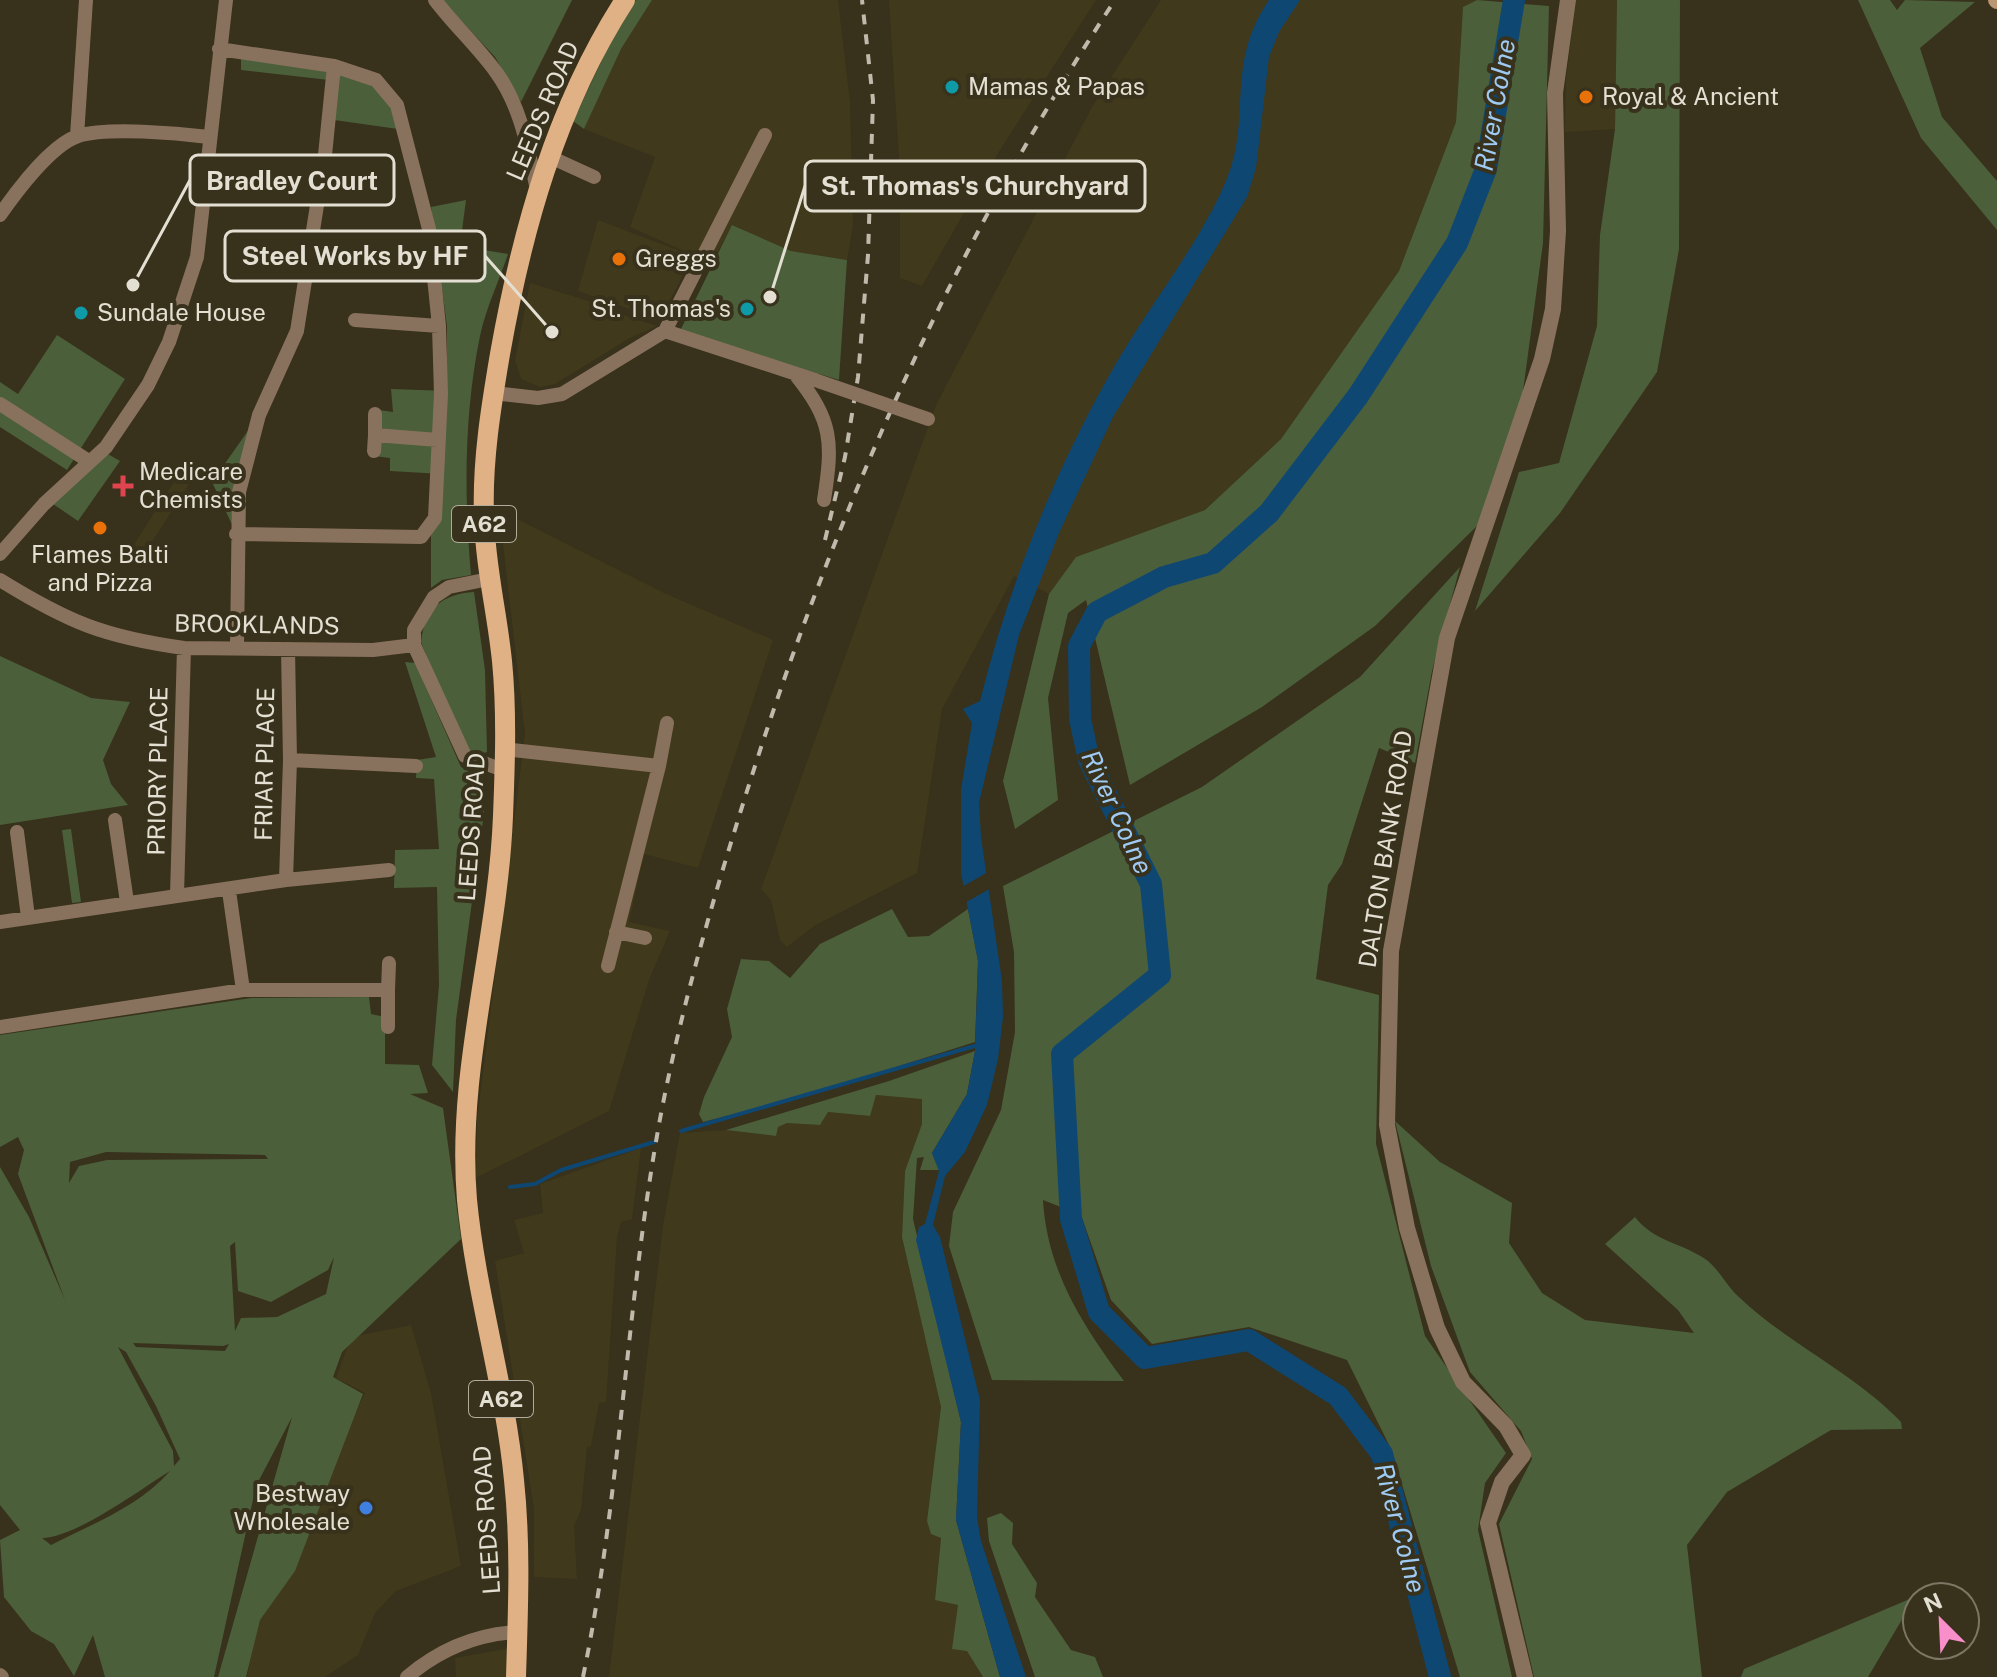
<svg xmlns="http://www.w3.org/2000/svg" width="1997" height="1677" viewBox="0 0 1997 1677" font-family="'Public Sans',sans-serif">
<rect width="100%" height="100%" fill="#38311b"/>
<path fill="#41391b" d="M652,0H838L850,103L853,226L847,260L791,251L733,225L711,263L630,227L655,157L584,129L621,49Z
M889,0H1096L1000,150L922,286L900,278V174Z
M1161,0H1477L1463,7L1456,122L1399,271L1281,439L1205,510L1076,557L1049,594L1014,576L942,709L917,873L814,926L787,947L780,940L771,900L761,889L936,405L1092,107Z
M1576,0H1617L1615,129L1565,132L1566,79Z
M598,220L693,256L660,320L578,291Z
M530,283L618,310L626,316L657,326L628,339L555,384L540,387L521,379L515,360Z
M179,474L191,481L136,567L124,560Z
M499,510L664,593L773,640L698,868L644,854L629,922L670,931L649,980L609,1111L476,1178L477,1120L525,734Z
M875,1095L922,1098V1124L905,1171L902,1237L941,1407L927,1521L941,1537L935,1599L958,1605L967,1651L983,1677H609L663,1225L680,1133L726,1130L775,1136L778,1127L787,1123L820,1125L828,1112L870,1116Z
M641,1148L632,1219L621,1222L617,1238L606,1402L599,1403L591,1446L587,1447L581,1510L574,1526L577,1579L534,1577V1509L495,1261L524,1253L514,1220L543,1213L540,1184Z
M411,1325L431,1393L461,1566L396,1591L375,1613L358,1655L325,1677H247L257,1623L365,1393L336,1378L351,1337Z
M510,1648L509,1677H456L455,1658Z"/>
<path fill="#4b5f3b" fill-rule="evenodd" d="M442,0H572L521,102L495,57Z
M636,0H652L621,49L584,129L573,121L614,35Z
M1477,0L1549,6L1543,243L1521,406L1478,525L1375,626L1262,707L1130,785L1086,600L1068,613L1048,698L1058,800L1015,829L1003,781L1049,594L1076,557L1205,510L1281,439L1399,271L1456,122L1463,7Z
M1617,0H1680L1679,249L1657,372L1560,513L1475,611L1519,472L1559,463L1597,326L1600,235L1615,129Z
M1858,0H1890L1897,10L1905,0L1975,2L1920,48L1942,117L1997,181V230L1921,138Z
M241,57L365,78L392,108L398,129L327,119L329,80L241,70Z
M466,200L460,246L508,254C499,281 486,308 480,336C464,414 464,496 471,575L442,580L431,588V536L442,474L390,471V458L373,456L372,409L393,412L391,389L447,391V326L431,207Z
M732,225L791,251L847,260L839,380L680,331Z
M57,335L125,379L67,470L0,427V382L18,394Z
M259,415L235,531L212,482Z
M106,453L120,461L78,521L53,504Z
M1460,567L1432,671L1415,763L1379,748L1342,864L1328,885L1316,979L1379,995L1376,1144L1425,1336L1506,1453L1485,1483L1478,1530L1512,1677H1460L1392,1451L1347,1360L1249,1327L1152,1344L1111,1300L1081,1215L1043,1200C1047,1271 1083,1326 1124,1381L992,1380L949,1246L953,1212L1001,1110L1015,1032L1014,952L1003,886L1202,787L1360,677Z
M474,592L485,670L487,752C473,757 468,750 460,739L421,642C425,608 442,594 474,592Z
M0,656L91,698L130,702L103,760L111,784L128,805L0,825Z
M405,662L415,663L461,767L483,778L484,813L456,1020L453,1092L432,1065L439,985L437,887L394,888L395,850L439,849L434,779L416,778L417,760L436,757Z
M71,829L81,902L72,903L62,830Z
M892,909L908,937L929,936L968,909L978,961L975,1042L807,1095L703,1122L699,1114L704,1097L732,1037L727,1009L741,959L769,961L790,978L820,944Z
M369,997L371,1014L385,1017V1064L419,1065L428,1093L410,1094L443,1108L461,1239L342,1352L333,1377L363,1394L295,1571L260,1620L246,1677H218L292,1417L256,1486L214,1677H105L93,1635L74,1676L54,1644L31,1631L4,1597L0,1540L20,1530L0,1505V1167L29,1217L65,1300L18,1174L24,1150L18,1137L0,1147V1035L251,998ZM106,1152L265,1155L268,1159L107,1160L79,1166L69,1183L70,1162ZM235,1242L238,1291L271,1302L328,1270L334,1257L326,1294L277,1317L241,1318L235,1331L230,1246ZM133,1343L223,1346L229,1344L225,1351L136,1347ZM118,1347L126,1352L156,1406L180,1459L174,1466L173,1451ZM170,1471C140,1506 92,1524 51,1545L42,1538C75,1538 141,1489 170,1471Z
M975,1051L967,1094L932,1153L939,1170H920L924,1157L917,1158L913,1219L961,1422L956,1520L1000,1677H983L967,1651L952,1649L958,1605L935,1600L941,1538L931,1534L927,1521L941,1407L902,1237L905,1171L922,1124V1099L876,1095L870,1116L828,1112L820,1125L787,1123L778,1127L776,1136L726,1130L889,1081Z
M1395,1121L1440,1162L1512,1203L1509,1243L1542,1293L1585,1320L1694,1333L1678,1310L1605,1244L1635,1217C1654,1242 1684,1243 1708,1261C1720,1271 1728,1288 1740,1298C1790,1345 1854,1373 1901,1422L1902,1429L1831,1430L1727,1492L1687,1545L1702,1677H1534L1499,1524L1532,1459L1521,1431L1470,1372L1431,1266Z
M1001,1513L1013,1523L1012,1544L1037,1583L1035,1597L1071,1650L1095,1657L1103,1677H1035L989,1541L987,1518Z
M1938,1587L1925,1597H1917V1603L1907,1611L1868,1677H1741L1744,1669Z"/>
<path fill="#0f4773" d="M1269,0H1300L1279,32L1269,57L1256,168L1247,197L1113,417L1059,533L1019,635L979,803L981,837L1002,981L1003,1017L998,1059L987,1105L965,1152L945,1176L933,1225L940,1237L980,1400L977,1517L981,1541L1026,1677H1000L956,1520L961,1422L916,1240L919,1227L925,1224L939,1171L932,1153L967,1094L975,1051L978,961L961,873V790L972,723L963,709L980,701C1008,588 1053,475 1110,374C1146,309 1197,249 1226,181C1253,118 1224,66 1269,0Z"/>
<path fill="#38311b" d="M990,871L993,887L963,904L960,888Z"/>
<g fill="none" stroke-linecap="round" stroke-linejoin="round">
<path stroke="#0f4773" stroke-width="4" d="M681,1131L978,1045
M510,1187L535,1184L561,1170L654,1142"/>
<path stroke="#0f4773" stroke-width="22" d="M1440,1677L1382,1454L1338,1396L1249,1340L1145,1358L1099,1312L1071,1219L1062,1054L1160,975L1151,884L1089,760L1080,719L1079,646L1097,612L1164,577L1213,563L1269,513L1358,396L1457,243L1486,169L1514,0"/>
<path stroke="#89725d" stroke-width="14" d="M435,0C454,25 477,46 496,72C521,106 528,149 537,190
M219,49L334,66L376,80L397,105L429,229L439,326L441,394L435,518L421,537L236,534
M77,136L86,0
M548,156L594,177
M0,215C16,192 51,145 78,136C107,127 178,133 209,137
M355,320L439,326
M665,331L765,135
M795,374C833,421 833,442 824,500
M493,393L538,398L562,394L665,331L815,380
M0,404L90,462
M375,414V435L438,440
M374,451L375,435
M0,554L44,504L106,447L148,385L169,342L197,257L226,0
M489,579L449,587L434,597L414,630V645L465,756L503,770
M0,580C68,622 104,637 184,648L373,650L414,645
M237,647L239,492L259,415L297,331L325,155L334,66
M503,749L659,766L608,966
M290,760L416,766
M659,766L667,723
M115,820L127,902
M17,832L28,917
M286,880L290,760L288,649
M229,891L243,990
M177,895L184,648
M0,922L286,880L389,870
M616,932L645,938
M388,990L389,963
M0,1027L243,990H388V1027
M0,1675L2,1677
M407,1677C439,1650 476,1634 518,1632"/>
<path stroke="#89725d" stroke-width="16" d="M1525,1677L1488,1523L1502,1482L1523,1455L1506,1426L1463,1382L1437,1328L1407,1228L1387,1125L1391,951L1447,638L1542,359L1553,309L1558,231L1555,93L1568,0"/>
<path stroke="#ba9674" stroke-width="16" d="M1996,0L1997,1"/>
<path stroke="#e0b185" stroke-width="20" d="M516,1677C518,1611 521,1546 514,1480C505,1386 476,1294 467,1200C456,1070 498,945 503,816C505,765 507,712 502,661C497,612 485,565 484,516C482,462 491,407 500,354C522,230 556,107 625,0"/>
<path stroke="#bfbaab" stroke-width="4" stroke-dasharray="10 10" stroke-linecap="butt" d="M825,540L845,457L858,377L868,255L873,100L862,0
M583,1677C621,1493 626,1304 660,1119C681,1008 713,899 747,791C835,512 954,244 1115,0"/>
<path stroke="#89725d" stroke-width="14" d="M815,380L928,419"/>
</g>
<g fill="#0f9aa8" stroke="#38311b" stroke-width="3">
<circle cx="952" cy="87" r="8"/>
<circle cx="747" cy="309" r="8"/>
<circle cx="81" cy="313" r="8"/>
</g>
<g fill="#e8710a" stroke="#38311b" stroke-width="3">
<circle cx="1586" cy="97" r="8"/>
<circle cx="619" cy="259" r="8"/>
<circle cx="100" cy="528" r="8"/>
</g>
<path fill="#e0444e" stroke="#38311b" stroke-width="3" d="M119 474h8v8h8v8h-8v8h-8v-8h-8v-8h8z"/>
<circle fill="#3f7fe0" stroke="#38311b" stroke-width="3" cx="366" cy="1508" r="8"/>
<g text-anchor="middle" stroke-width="8" stroke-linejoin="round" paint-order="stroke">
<g fill="#38311b" stroke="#b0ab9b" stroke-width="2">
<rect x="452" y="506" width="64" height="36" rx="6"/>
<rect x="469" y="1381" width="64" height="36" rx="6"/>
</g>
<g font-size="22" font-weight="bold" fill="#e3dfd2">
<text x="484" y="532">A62</text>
<text x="501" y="1407">A62</text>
</g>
<g font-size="24" fill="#e3dfd2" stroke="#38311b" text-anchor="start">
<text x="968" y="95">Mamas &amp; Papas</text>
<text x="1602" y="105">Royal &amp; Ancient</text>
<text x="635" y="267">Greggs</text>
<text x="731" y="317" text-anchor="end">St. Thomas's</text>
<text x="97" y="321">Sundale House</text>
<text x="139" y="480">Medicare<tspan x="139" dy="28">Chemists</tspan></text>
<text x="100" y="563" text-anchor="middle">Flames Balti<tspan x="100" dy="28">and Pizza</tspan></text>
<text x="350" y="1502" text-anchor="end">Bestway<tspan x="350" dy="28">Wholesale</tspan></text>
</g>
<g font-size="24" fill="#e3dfd2" stroke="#38311b">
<text transform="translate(543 111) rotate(-67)" y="8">LEEDS ROAD</text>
<text transform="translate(257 625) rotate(1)" y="8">BROOKLANDS</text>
<text transform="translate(265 764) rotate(-89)" y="8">FRIAR PLACE</text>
<text transform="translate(158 771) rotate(-89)" y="8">PRIORY PLACE</text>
<text transform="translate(472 827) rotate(-86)" y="8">LEEDS ROAD</text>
<text transform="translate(1386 849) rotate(-81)" y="8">DALTON BANK ROAD</text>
<text transform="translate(487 1520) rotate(-94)" y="8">LEEDS ROAD</text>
</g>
<g font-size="26" font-style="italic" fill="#9fcaf3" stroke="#38311b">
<text transform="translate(1495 105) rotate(-80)" y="9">River Colne</text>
<text transform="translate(1117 812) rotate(65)" y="9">River Colne</text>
<text transform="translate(1400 1528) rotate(75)" y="9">River Colne</text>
</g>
</g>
<path fill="none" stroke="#e3dfd2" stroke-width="3" d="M133 285L190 180M770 297L805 186M552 332L485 256"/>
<g fill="#e3dfd2" stroke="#38311b" stroke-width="3">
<circle cx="133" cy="285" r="8"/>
<circle cx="770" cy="297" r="8"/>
<circle cx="552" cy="332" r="8"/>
</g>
<g fill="#38311b" stroke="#e3dfd2" stroke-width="3">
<rect x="190" y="155" width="204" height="50" rx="8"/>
<rect x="805" y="161" width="340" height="50" rx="8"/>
<rect x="225" y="231" width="260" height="50" rx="8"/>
</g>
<g font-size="26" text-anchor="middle" font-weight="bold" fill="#e3dfd2">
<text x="292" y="190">Bradley Court</text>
<text x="975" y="195">St. Thomas's Churchyard</text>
<text x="355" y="265">Steel Works by HF</text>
</g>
<g transform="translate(1941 1621) rotate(336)"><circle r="38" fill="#38311b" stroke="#7c7764" stroke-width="2"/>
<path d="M0-6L14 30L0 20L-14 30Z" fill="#f98fca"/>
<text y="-12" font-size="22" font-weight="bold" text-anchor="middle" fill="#e3dfd2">N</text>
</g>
</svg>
